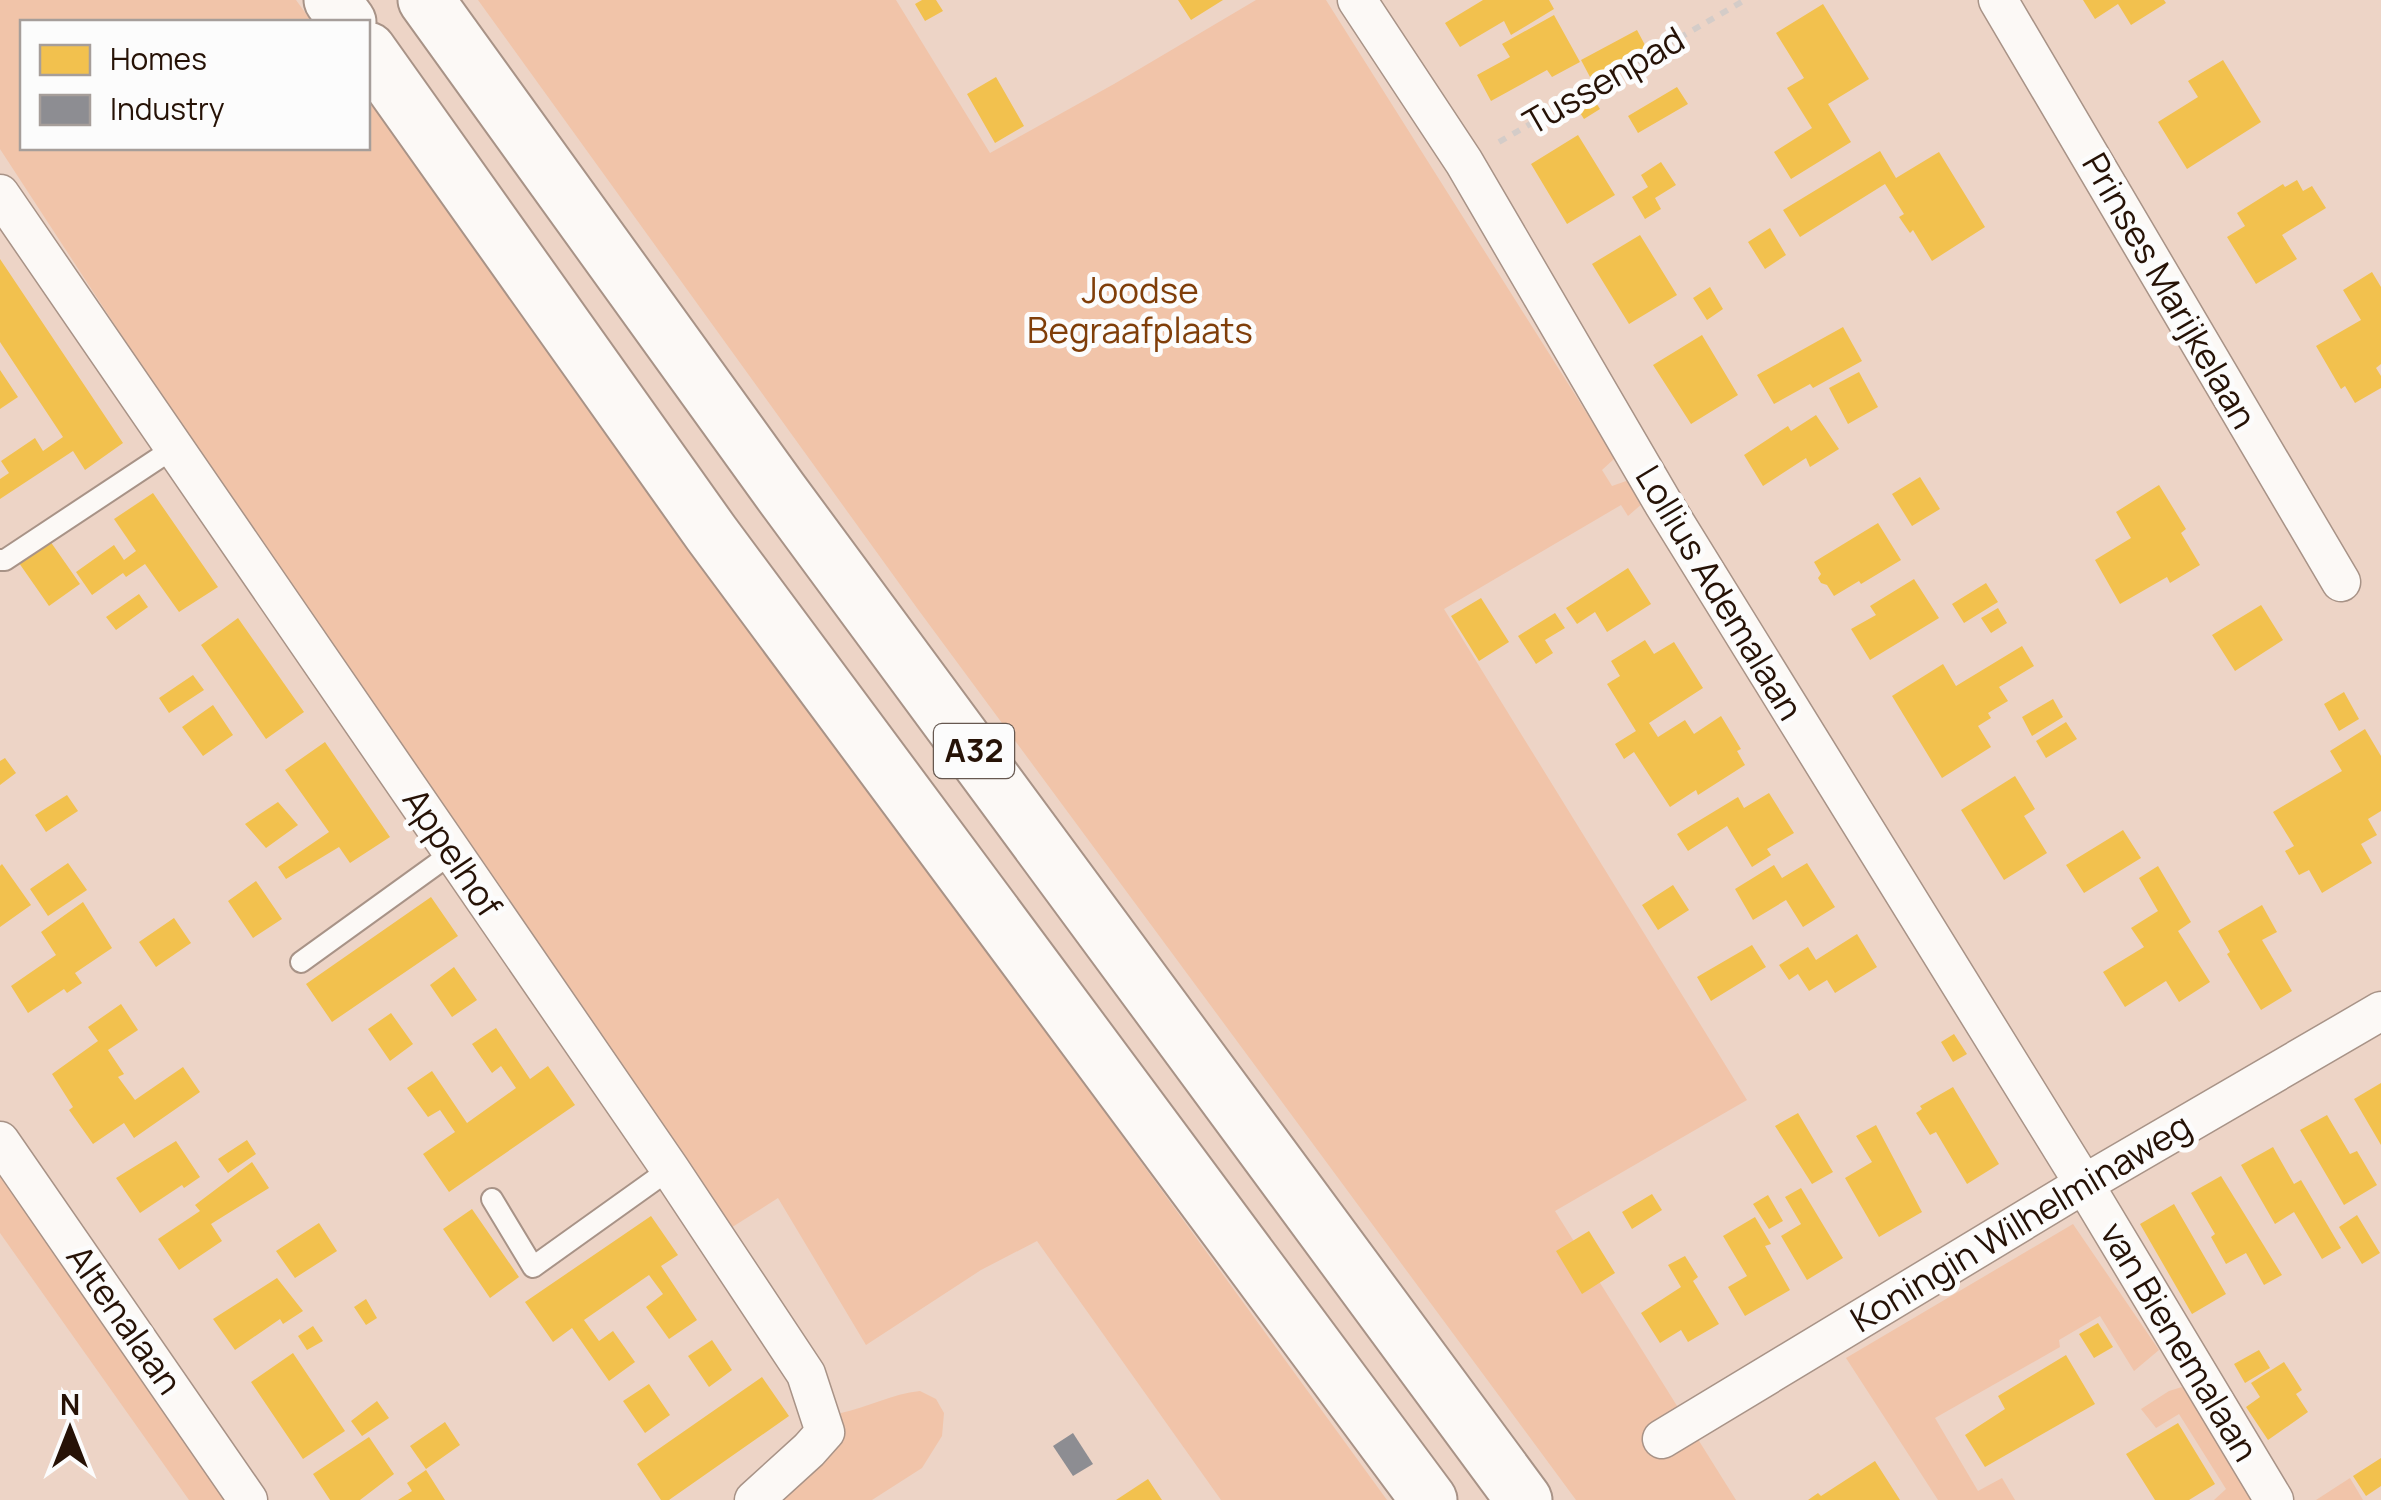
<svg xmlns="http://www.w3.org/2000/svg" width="2381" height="1500" viewBox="0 0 2381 1500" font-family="Manrope,sans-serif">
<rect width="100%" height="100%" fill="#edd4c6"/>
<path fill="#f1c4a9" d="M0,0H296L312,22H22V148H368V100L1387,1500H1221L1037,1241L981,1270L866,1345L778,1198L726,1231L214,477L0,149Z
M478,0H896L990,153L1114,84L1256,0H1326L1615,458L1602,470L1612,486L1629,480L1643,503L1628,516L1621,505L1444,609L1747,1100L1555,1211L1736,1500H1576L917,608Z
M0,1174L229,1500H189L0,1233Z
M2073,1224L2159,1350L2134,1371L2100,1316L2059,1340L2060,1347L1935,1418L1978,1491L2002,1478L2015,1500H1938L1846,1358Z
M2182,1387L2259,1500H2214L2226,1489L2179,1414L2156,1428L2141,1409L2169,1391Z
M920,1391L936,1399L944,1413L942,1436L922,1468L872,1500H773L826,1447L841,1413C868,1407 892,1394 920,1391Z
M2350,1478L2363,1500H2316Z"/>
<path fill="#f2c14e" d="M922,0H936L943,11L925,21L915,4Z
M1178,0H1223L1191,20Z
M1483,0H1549L1554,9L1511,35L1504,21L1460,47L1445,23Z
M2083,0H2164L2166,3L2131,25L2118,4L2095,19Z
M1823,4L1869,79L1828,104L1851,142L1791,179L1774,152L1812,128L1787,88L1804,78L1776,33Z
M1554,15L1580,62L1552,77L1547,70L1491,101L1477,75L1510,57L1502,44Z
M1637,30L1646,47L1590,77L1581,60Z
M2223,60L2261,122L2187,169L2158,122L2198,97L2188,81Z
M996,77L1024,126L995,143L967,94Z
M1677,87L1688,104L1638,133L1628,116Z
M1593,98L1600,109L1584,119L1577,108Z
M1578,135L1615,195L1567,224L1531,164Z
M1880,151L1896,178L1939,152L1985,227L1932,261L1913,230L1910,233L1899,217L1904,214L1885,184L1800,237L1783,210Z
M1661,162L1676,185L1655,198L1661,209L1645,219L1632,197L1648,187L1641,175Z
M2297,180L2303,191L2312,186L2326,208L2282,235L2297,259L2256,284L2227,237L2245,226L2237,213L2283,184L2285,187Z
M1770,228L1786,255L1765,269L1748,242Z
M1640,235L1677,295L1629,324L1592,264Z
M0,259L123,443L85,470L73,451L0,499V479L9,473L1,461L35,438L43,451L63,437L0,342Z
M2372,272L2381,287V364L2376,368L2381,376V388L2355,403L2345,386L2341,389L2316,346L2361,320L2343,290Z
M1710,287L1723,309L1707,320L1693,298Z
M1843,327L1862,361L1813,388L1810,384L1774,404L1757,375Z
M1702,335L1738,395L1691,424L1653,365Z
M0,370L18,397L0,409Z
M1859,372L1878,407L1848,424L1829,388Z
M1816,415L1839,449L1810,467L1806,458L1763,486L1744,455L1788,426L1791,431Z
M1920,477L1940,509L1912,526L1892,494Z
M2159,485L2186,529L2181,533L2200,565L2170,583L2167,577L2120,604L2095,560L2131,538L2116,512Z
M153,493L218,587L179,612L145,564L126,577L123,573L92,595L76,572L114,545L124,560L136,551L114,519Z
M1878,523L1901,560L1861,584L1859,581L1834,596L1827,585L1821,583L1818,578L1821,574L1814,562Z
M50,541L80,584L49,606L19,563Z
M1628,568L1651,604L1607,632L1595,612L1577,624L1566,608Z
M1914,579L1939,618L1870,660L1851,629L1876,615L1870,606Z
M1986,583L1998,602L1964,623L1952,604Z
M139,594L148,607L116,630L106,617Z
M1481,598L1509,642L1479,661L1451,616Z
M2261,605L2283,640L2235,671L2212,635Z
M1998,608L2007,623L1991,633L1981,618Z
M1555,613L1565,628L1545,640L1553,653L1536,664L1518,636Z
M238,618L304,712L266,739L201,645Z
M1645,640L1654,654L1674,642L1703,688L1649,723L1658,737L1685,720L1694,734L1721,716L1741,749L1737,751L1745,765L1698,795L1696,790L1670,807L1634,752L1624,759L1615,744L1636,731L1607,684L1620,676L1611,661Z
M2022,646L2034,666L1999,687L2008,701L1988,713L1991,718L1978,726L1991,747L1942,778L1892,696L1943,664L1956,686Z
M193,675L204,690L169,713L159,698Z
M2344,692L2359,719L2339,731L2324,704Z
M2053,699L2063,717L2032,736L2022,717Z
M213,705L233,735L203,756L182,727Z
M2066,722L2077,739L2046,758L2036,741Z
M2365,729L2381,756V811L2368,819L2377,835L2361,844L2372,863L2322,893L2309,870L2299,875L2285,851L2294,846L2273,812L2342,771L2330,751Z
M325,742L390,837L350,863L339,847L286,879L278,867L329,832L285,770Z
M5,758L16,773L0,785V761Z
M2015,776L2035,809L2024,816L2047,853L2004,880L1961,810Z
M1769,793L1794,833L1767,849L1771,855L1752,867L1727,826L1688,851L1677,834L1738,797L1744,808Z
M67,795L78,811L46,832L35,815Z
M278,802L298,825L266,848L245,824Z
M2123,830L2141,858L2084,893L2066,865Z
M68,863L87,890L48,916L30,889Z
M1807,863L1835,907L1803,927L1786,900L1753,920L1735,889L1774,865L1782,878Z
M2,864L31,905L0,927V866Z
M2158,866L2191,922L2178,931L2210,982L2179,1002L2166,981L2125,1007L2103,972L2144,947L2131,928L2158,911L2139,878Z
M256,881L282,919L253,938L228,901Z
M1673,885L1689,910L1658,930L1642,905Z
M431,897L458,936L332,1022L306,984Z
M83,902L112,948L75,973L82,983L67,993L64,989L28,1013L11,986L56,955L41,932Z
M2262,905L2277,932L2262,940L2292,991L2261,1010L2227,954L2230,952L2218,931Z
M174,918L191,943L156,967L139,942Z
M1857,934L1877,967L1835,993L1827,980L1809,991L1798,974L1789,980L1779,965L1808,947L1816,960Z
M1752,945L1766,967L1711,1001L1697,977Z
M454,967L477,1000L452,1017L430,985Z
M121,1004L138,1030L108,1050L124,1074L118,1077L135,1100L183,1067L200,1092L134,1138L124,1123L93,1144L69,1110L73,1107L52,1074L98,1041L88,1027Z
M391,1013L413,1044L390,1061L368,1029Z
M496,1028L530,1079L548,1066L575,1105L449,1192L423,1154L455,1132L440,1110L428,1117L407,1088L432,1071L467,1123L516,1088L501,1066L492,1073L472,1044Z
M1954,1034L1967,1054L1953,1062L1941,1042Z
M2381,1083V1145L2354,1099Z
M1953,1087L1999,1164L1967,1184L1936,1132L1930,1135L1916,1113L1922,1109L1920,1106Z
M1798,1113L1833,1172L1812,1184L1775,1126Z
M2327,1115L2350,1154L2357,1151L2377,1185L2344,1205L2300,1130Z
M1876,1125L1922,1212L1879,1237L1845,1178L1872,1162L1856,1136Z
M247,1140L256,1154L228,1173L218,1159Z
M176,1141L200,1177L184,1188L182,1185L140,1213L116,1178Z
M2273,1147L2294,1184L2301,1180L2341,1248L2322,1259L2294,1212L2275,1224L2241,1165Z
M252,1162L269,1188L211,1224L222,1241L179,1270L158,1239L200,1211L195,1205Z
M2221,1176L2282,1275L2264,1285L2246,1253L2226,1264L2211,1237L2215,1234L2191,1193Z
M1801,1188L1843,1258L1807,1280L1781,1236L1801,1224L1785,1197Z
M1652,1194L1662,1210L1632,1229L1622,1212Z
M1768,1195L1783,1221L1769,1229L1753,1204Z
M2174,1204L2226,1294L2192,1314L2140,1224Z
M472,1209L519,1277L490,1298L443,1229Z
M2357,1215L2380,1253L2362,1264L2339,1227Z
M651,1216L678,1255L661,1266L697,1320L669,1339L646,1307L663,1294L649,1275L584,1320L599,1341L613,1331L635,1362L609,1381L572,1328L553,1342L525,1302Z
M1755,1217L1771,1244L1765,1246L1790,1290L1745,1316L1728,1287L1747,1276L1723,1236Z
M319,1223L337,1251L295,1278L276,1251Z
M1589,1231L1615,1273L1582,1294L1556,1251Z
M1685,1256L1698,1277L1693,1281L1719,1324L1688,1342L1681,1330L1660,1343L1641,1313L1681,1287L1668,1265Z
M277,1278L303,1311L283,1324L280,1319L235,1350L213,1319Z
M366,1299L377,1318L366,1325L354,1307Z
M2098,1323L2113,1347L2094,1358L2079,1334Z
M313,1326L323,1341L307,1350L298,1336Z
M712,1340L732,1370L709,1387L688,1356Z
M2259,1350L2270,1368L2245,1383L2234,1364Z
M293,1353L345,1431L303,1459L251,1382Z
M2066,1355L2095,1404L1985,1467L1965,1435L2005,1409L1998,1396Z
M2284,1362L2302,1390L2296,1394L2308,1412L2268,1440L2246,1407L2260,1397L2251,1383Z
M762,1377L789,1416L669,1500H661L637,1464Z
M649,1384L670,1415L645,1433L623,1401Z
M377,1401L389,1418L362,1436L351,1421Z
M445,1422L460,1445L426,1469L410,1446Z
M2178,1423L2215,1484L2189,1500H2155L2126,1454Z
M369,1437L394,1474L360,1500H330L313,1474Z
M2381,1458V1486L2366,1496L2353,1476Z
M1875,1461L1900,1500H1808L1818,1493L1821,1496Z
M426,1470L445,1500H398L412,1491L407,1483Z
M1148,1479L1162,1500H1116Z"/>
<path fill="#8d8d92" d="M1073,1433L1093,1464L1073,1476L1053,1446Z"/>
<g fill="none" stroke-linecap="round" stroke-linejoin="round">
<g stroke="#a89387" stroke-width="24">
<path id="lane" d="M0,560H5L174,448
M301,962L452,853
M492,1199L533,1267L670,1169"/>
</g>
<g stroke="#a89387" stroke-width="41">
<path id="street" d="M1357,0L1464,162L1663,503L2084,1184L2274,1500
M1998,0L2341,582
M0,194L670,1169L806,1374L825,1432L809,1450L754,1500
M0,1141L248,1500
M1662,1439L2084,1184L2381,1011"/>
</g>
<g stroke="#a89387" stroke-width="59">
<path id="highway" d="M332,0L348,22
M426,0L780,491L1524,1500
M368,50L711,533L1429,1500"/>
</g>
<path stroke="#d4ccc8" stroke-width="6" stroke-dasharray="8 8" stroke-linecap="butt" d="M1499,142L1745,0"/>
<use href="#lane" stroke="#fcf9f6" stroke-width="20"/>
<use href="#street" stroke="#fcf9f6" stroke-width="38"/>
<use href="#highway" stroke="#fcf9f6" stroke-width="55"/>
</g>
<g text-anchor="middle" stroke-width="10" stroke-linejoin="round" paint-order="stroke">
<rect fill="#fcfcfc" stroke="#665850" stroke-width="2.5" x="934" y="724" width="80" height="54" rx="8"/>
<g font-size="32" font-weight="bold" fill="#261206">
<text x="974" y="762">A32</text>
</g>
<g font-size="35" fill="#261206" stroke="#fcfcfc">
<text transform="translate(1604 81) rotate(-30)" y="12">Tussenpad</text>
<text transform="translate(2169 291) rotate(60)" y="12">Prinses Marijkelaan</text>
<text transform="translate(1719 593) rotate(59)" y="12">Lollius Ademalaan</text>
<text transform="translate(452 853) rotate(56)" y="12">Appelhof</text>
<text transform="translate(2021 1223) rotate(-31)" y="12">Koningin Wilhelminaweg</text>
<text transform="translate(124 1320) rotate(55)" y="12">Altenalaan</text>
<text transform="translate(2179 1342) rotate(59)" y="12">van Bienemalaan</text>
</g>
<g font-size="35" fill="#803e09" stroke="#fcfcfc">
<text x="1140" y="303">Joodse<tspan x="1140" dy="40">Begraafplaats</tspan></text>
</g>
</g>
<rect x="20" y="20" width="350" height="130" fill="#fcfcfc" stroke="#a69e9a" stroke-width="2.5"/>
<rect x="40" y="45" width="50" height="30" fill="#f2c14e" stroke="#a69e9a" stroke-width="2.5"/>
<text x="110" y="70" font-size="30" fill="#261206">Homes</text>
<rect x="40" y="95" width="50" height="30" fill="#8d8d92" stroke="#a69e9a" stroke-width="2.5"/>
<text x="110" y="120" font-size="30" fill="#261206">Industry</text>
<g transform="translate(70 1430)" stroke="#fcfcfc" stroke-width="8" paint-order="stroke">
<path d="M0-8L18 38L0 25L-18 38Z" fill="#261206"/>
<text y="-15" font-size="28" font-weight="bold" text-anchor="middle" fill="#261206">N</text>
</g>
</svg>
